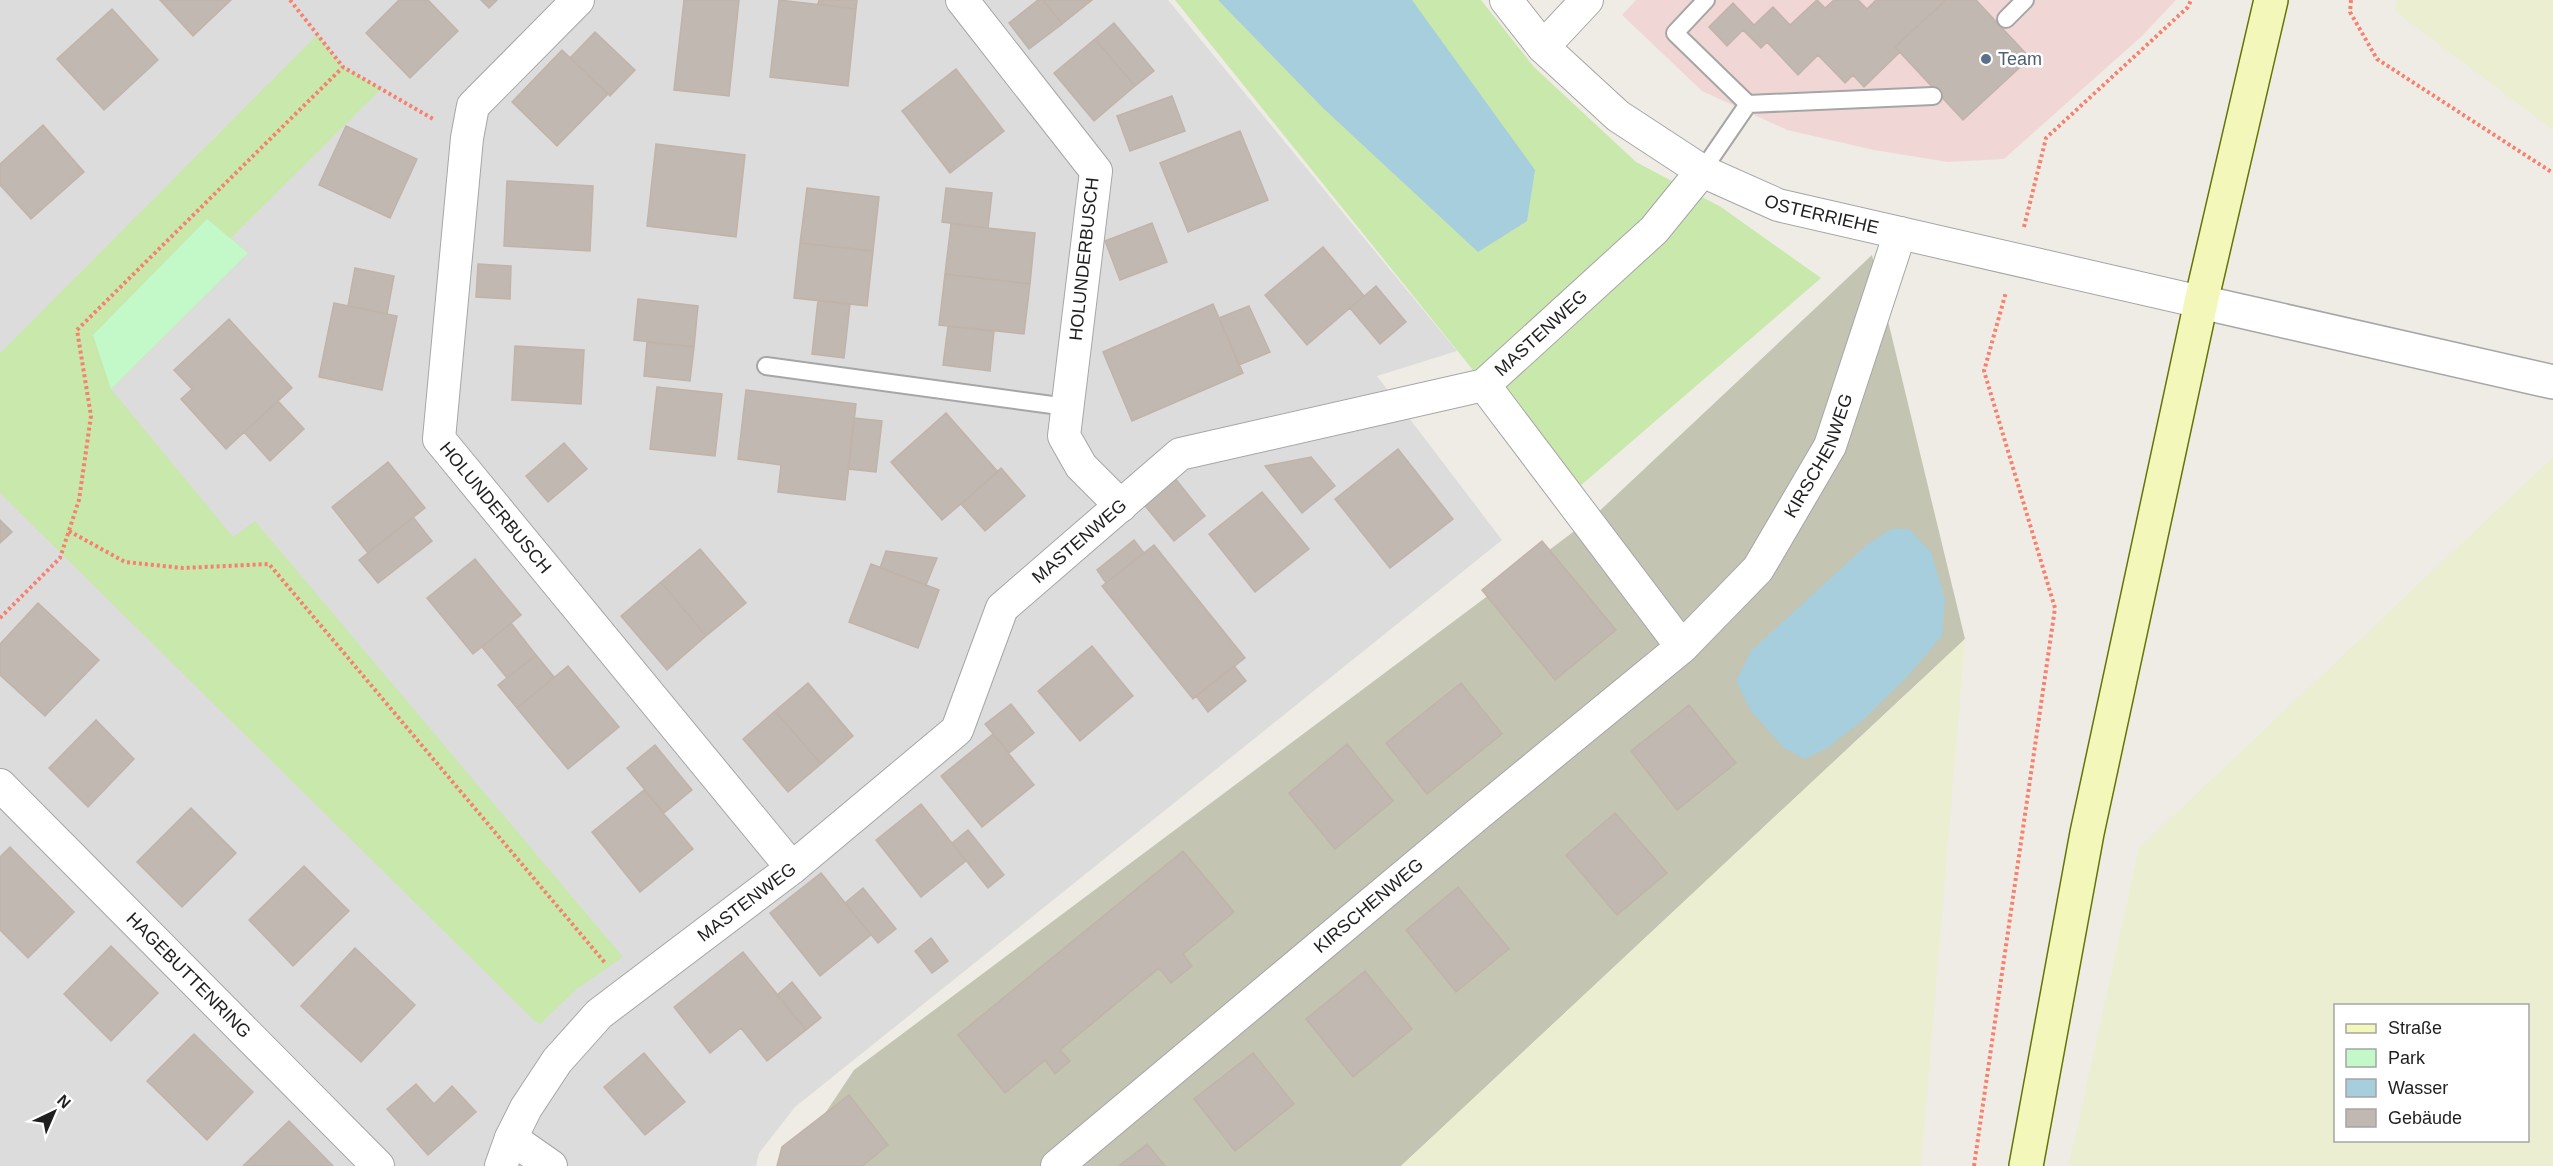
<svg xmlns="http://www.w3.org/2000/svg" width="2553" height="1166" viewBox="0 0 2553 1166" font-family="Helvetica,sans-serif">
<rect width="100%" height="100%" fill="#efece5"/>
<path fill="#dddcdc" d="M0,0H1168L1457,351L1377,376L1502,540L795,1107L759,1153L756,1166H0Z"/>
<path fill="#f0d7d5" d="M1636,0H2176L2142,36L2004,159L1948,162L1874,150L1787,130L1702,91L1622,15Z"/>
<path fill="#c3c4b1" d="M1872,255L1965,639L1401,1166H790L854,1070L1592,518Z"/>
<path fill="#ebeed1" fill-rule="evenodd" d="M2397,0H2553V130L2395,11Z
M2553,457V1166H2069L2139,848ZM2336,1006H2528V1140H2336Z
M1965,639L1921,1166H1401Z"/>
<path fill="#c8e8ac" d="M1175,0H1481L1534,67L1636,162L1721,207L1821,278L1572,493Z
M317,35L343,67L381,89L231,238L248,253L111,389L233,537L255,521L623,957L577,989L539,1025L0,493V353Z"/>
<path fill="#c3f8c9" d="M207,219L248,253L111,389L93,335Z"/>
<path fill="#a6cedc" d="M1218,0H1412L1535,170L1527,221L1478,252L1323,108Z
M1891,529H1909L1931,552L1945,599L1942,636L1905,679L1864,719L1829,747L1805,759L1784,748L1751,711L1736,681L1751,651L1868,544Z"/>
<path fill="#c0b8b1" stroke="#c1b3a8" stroke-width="1.5" d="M160,0H231L193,36Z
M399,0H428L458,31L410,78L366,33Z
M481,0H497L489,8Z
M684,0H739L729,96L674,90Z
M779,0L856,9L848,86L770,77Z
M819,0H857L856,9L818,4Z
M1038,0H1043L1062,24L1029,49L1009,23Z
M1043,0H1092L1062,24Z
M1817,0L1825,8L1834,0H1858L1867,9L1876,0H1946L1895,47L1900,52L1864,87L1853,75L1845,83L1818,55L1798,75L1767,42L1761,48L1743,30L1727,46L1709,27L1733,3L1754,25L1773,7L1790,25Z
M1946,0H1976L2030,58L1963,120L1895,47Z
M112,9L158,60L104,110L57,59Z
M1114,23L1154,71L1135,86L1095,39Z
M595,32L635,70L610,96L570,58Z
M1095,39L1135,86L1094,121L1054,73Z
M562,50L608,94L557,146L512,102Z
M956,69L1004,131L950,173L902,111Z
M1172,96L1185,131L1130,151L1117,116Z
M43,125L84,172L31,219L0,185V164Z
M346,126L417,159L390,218L319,185Z
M1240,131L1268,200L1188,232L1160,163Z
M656,144L745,155L736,237L647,226Z
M507,181L593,186L590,251L504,246Z
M807,188L879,197L873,251L800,243Z
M946,188L992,193L988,228L942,222Z
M1152,223L1167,262L1120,280L1105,241Z
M951,224L1035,233L1030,284L945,274Z
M800,243L873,251L867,306L794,298Z
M1323,247L1364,296L1307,345L1265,295Z
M478,264L511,266L510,299L476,297Z
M355,268L394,276L387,314L348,306Z
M945,274L1030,284L1024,334L939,325Z
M1376,286L1406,322L1380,344L1350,308Z
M638,299L698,306L694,347L634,340Z
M818,300L850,304L844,358L812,354Z
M334,303L397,316L382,390L319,377Z
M1213,304L1243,373L1132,421L1103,352Z
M1249,306L1270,352L1239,365L1219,318Z
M229,319L292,388L226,449L181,399L192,389L174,370Z
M948,326L994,331L990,371L943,365Z
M647,342L694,347L690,381L644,376Z
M515,346L584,350L581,404L512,400Z
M657,387L722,394L715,456L650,449Z
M746,390L856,404L845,500L778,492L781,465L738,459Z
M278,401L304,429L270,461L244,432Z
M946,413L998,472L942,520L891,462Z
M854,418L882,421L876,472L848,469Z
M564,443L587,469L548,502L526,476Z
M1398,449L1453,519L1390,568L1335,499Z
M1311,457L1335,486L1302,513L1265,466Z
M388,462L425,508L368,553L332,507Z
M1001,468L1025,496L985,531L961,504Z
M1174,477L1205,516L1174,541L1142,502Z
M1262,492L1309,549L1255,592L1209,534Z
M413,517L432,541L378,583L359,560Z
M0,520L12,532L0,543Z
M1134,540L1144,553L1106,583L1097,570Z
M1542,541L1616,630L1555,680L1482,590Z
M1154,545L1245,658L1193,699L1102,586Z
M700,549L746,603L706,636L661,582Z
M886,551L937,558L926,585L880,568Z
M475,559L521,615L473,654L427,598Z
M871,564L939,590L918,648L849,622Z
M661,582L706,636L667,670L621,616Z
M38,603L99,660L45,716L0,675V644Z
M511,623L536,655L507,678L482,647Z
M1092,646L1133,696L1080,741L1038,691Z
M536,655L554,677L517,708L498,685Z
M568,666L619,727L568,769L517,708Z
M1234,666L1246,681L1208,712L1196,696Z
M808,683L853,736L821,764L775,711Z
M1461,683L1502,734L1427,794L1386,743Z
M1011,704L1034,733L1009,753L985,724Z
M1689,705L1736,763L1677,810L1631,751Z
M775,711L821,764L788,792L743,739Z
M96,720L134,759L88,807L49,768Z
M993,734L1034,785L982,827L941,776Z
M1347,744L1393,801L1335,849L1289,793Z
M655,745L692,790L664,813L627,768Z
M644,790L693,849L640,892L592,832Z
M921,804L966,861L921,897L876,840Z
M191,808L236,853L182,907L137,862Z
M1615,813L1667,873L1617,915L1566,855Z
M968,830L1004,875L988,888L952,843Z
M10,847L74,912L28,958L0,930V857Z
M1183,851L1234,912L1183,954L1192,966L1171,983L1159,968L1060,1050L1070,1061L1055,1074L1045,1060L1005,1093L958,1035Z
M304,866L349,911L293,966L249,920Z
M821,873L871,935L820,976L770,913Z
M1458,887L1509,949L1456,992L1406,930Z
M863,888L896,929L878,943L845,903Z
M931,938L948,961L932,973L915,951Z
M111,946L158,993L111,1041L64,994Z
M355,948L415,1005L361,1062L301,1006Z
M743,952L806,1030L767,1061L741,1028L710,1053L674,1007Z
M1365,971L1412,1029L1353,1077L1306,1019Z
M792,982L821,1018L806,1030L777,995Z
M194,1034L253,1092L207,1140L147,1081Z
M644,1053L685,1102L645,1135L604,1087Z
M1253,1053L1294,1104L1235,1151L1194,1099Z
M416,1084L434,1104L452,1086L476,1112L428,1155L387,1109Z
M849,1095L888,1145L862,1166H777L782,1147Z
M289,1121L333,1166H243Z
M1147,1144L1165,1166H1119Z"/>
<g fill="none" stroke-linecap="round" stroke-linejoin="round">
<g stroke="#a6a6a6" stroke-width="20">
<path id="service" d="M1706,0L1675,33L1748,104L1933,96
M2006,19L2025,0
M1702,171L1748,104
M766,366L1067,407"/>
</g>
<g stroke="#a6a6a6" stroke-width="34">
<g id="minor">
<path id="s1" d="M578,0L473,106L467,138L439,439L792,868"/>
<path d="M962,0L1096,171L1064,436L1081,466L1121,506"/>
<path id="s2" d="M1506,0L1543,47L1618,116L1702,171L1778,205L2201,302"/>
<path d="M1543,47L1587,0"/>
<path id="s3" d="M1682,647L1758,569L1830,446L1900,233"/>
<path id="s4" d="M0,785L378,1166"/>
<path d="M511,1138L551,1166"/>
<path id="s5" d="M501,1166L511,1138L526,1108L557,1061L599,1014L792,868L957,730L1002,608L1180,454L1484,385L1654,230L1702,171"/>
<path id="s6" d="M1057,1166L1477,815L1682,647L1484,385"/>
</g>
</g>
<g stroke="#a6a6a6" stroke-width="36">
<path id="tertiary" d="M2201,302L2553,382"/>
</g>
<g stroke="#657407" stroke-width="36">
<path id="secondary" d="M2026,1166L2087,833L2201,302L2271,0"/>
</g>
<path stroke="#f6816f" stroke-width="4" stroke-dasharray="3 3" stroke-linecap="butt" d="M290,0L343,67L435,120
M2351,0L2350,12L2377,59L2553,173
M2024,227L2046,138L2188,7L2191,0
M69,531L125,562L183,568L269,564L606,964
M0,618L60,558L79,500L91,416L77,330L343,67
M1974,1166L2055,608L1984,371L2006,292"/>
<use href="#service" stroke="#fff" stroke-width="16"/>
<use href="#minor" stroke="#fff" stroke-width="32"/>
<use href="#tertiary" stroke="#fff" stroke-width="33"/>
<use href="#secondary" stroke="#f3f8ba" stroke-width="33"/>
</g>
<circle fill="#5c6f8a" stroke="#fff" stroke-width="2" cx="1986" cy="59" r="6"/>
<g text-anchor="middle" stroke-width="5" stroke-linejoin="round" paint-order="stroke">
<g font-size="18" fill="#4e5e75" stroke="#fff" text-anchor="start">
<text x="1998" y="65">Team</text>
</g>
<g font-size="18" fill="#1f1f1f" stroke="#fff">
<text dy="6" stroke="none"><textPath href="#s2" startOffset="390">OSTERRIEHE</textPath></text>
<text transform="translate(1084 259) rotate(-84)" y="6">HOLUNDERBUSCH</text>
<text dy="6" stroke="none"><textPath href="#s5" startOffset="1394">MASTENWEG</textPath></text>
<text dy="6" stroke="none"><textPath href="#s3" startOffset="238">KIRSCHENWEG</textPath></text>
<text dy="6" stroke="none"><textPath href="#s1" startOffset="573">HOLUNDERBUSCH</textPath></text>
<text dy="6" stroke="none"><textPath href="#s5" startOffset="872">MASTENWEG</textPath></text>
<text dy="6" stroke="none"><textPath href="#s5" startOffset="368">MASTENWEG</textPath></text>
<text dy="6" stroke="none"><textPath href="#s6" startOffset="406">KIRSCHENWEG</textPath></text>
<text dy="6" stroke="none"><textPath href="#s4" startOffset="268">HAGEBUTTENRING</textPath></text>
</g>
</g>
<rect x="2334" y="1004" width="195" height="138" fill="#ffffff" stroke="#a5a5a5" stroke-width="1.5"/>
<rect x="2346" y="1024" width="30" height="9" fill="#f3f8ba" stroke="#a5a5a5" stroke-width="1.5"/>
<text x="2388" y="1034" font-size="18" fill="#1f1f1f">Straße</text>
<rect x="2346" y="1049" width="30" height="18" fill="#c3f8c9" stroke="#a5a5a5" stroke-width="1.5"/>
<text x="2388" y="1064" font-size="18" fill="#1f1f1f">Park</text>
<rect x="2346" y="1079" width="30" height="18" fill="#a6cedc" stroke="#a5a5a5" stroke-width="1.5"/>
<text x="2388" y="1094" font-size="18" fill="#1f1f1f">Wasser</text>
<rect x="2346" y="1109" width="30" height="18" fill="#c0b8b1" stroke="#a5a5a5" stroke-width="1.5"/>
<text x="2388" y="1124" font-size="18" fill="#1f1f1f">Gebäude</text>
<g transform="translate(54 1112) rotate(44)" stroke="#ffffff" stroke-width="4.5" paint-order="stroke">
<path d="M0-4.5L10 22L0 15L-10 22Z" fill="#1f1f1f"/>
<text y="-9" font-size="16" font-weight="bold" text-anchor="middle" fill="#1f1f1f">N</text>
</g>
</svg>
